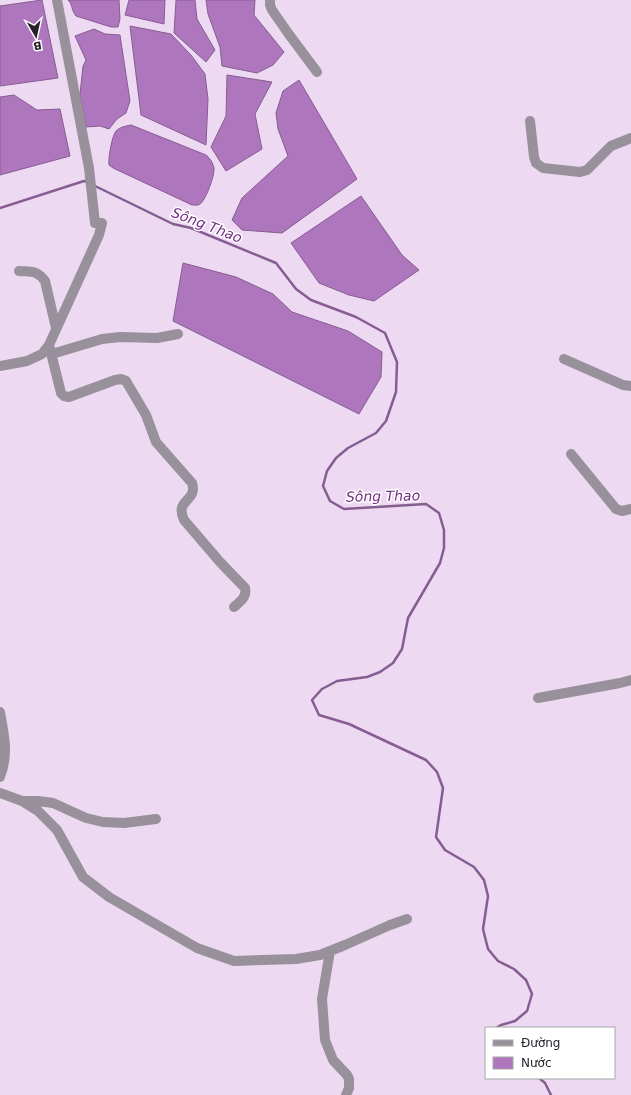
<svg xmlns="http://www.w3.org/2000/svg" width="631" height="1095" viewBox="0 0 631 1095" font-family="'DejaVu Sans',sans-serif">
<rect width="100%" height="100%" fill="#eddaf2"/>
<path fill="#ae76bd" stroke="#865d91" d="M42,0L58,78L0,86V6Z
M68,0H119L120,19L118,27H111L76,16C71,10 73,5 68,0Z
M129,0H165L164,24L125,15Z
M176,0H195L197,19L215,50L206,62L174,33Z
M206,0H255L254,15L284,52L273,65L257,73L222,66L220,47L208,14Z
M130,26L171,34L191,55L205,74L208,99L206,145L141,115Z
M94,29L105,34L120,35L130,101L126,113L117,119L109,129L100,126L86,127L80,94L83,66L86,60L75,36Z
M227,75L272,82L255,114L262,149L226,171L211,147L226,116Z
M299,80L357,179L282,233L242,230L232,220L242,198L288,156L278,129L276,113L283,91Z
M14,95L37,110L60,109L70,156L0,175V97Z
M131,125L206,155C210,158 213,163 214,168C215,175 206,199 201,203C199,206 196,205 192,205L113,168L109,165C108,158 112,136 116,131C120,127 126,126 131,125Z
M361,196L402,255L419,270L374,301L349,295L319,283L291,243Z
M183,263L236,277L273,294L292,312L348,331L382,352L381,377L359,414L173,321Z"/>
<g fill="none" stroke-linecap="round" stroke-linejoin="round">
<path stroke="#865d91" stroke-width="2.5" d="M93,185L173,224L191,228L276,263L296,289L311,300L356,317L385,333L397,362L396,392L386,421L376,433L348,448L336,458L327,471L323,486L330,501L344,509L426,504L439,513L444,530V548L440,563L408,618L402,649L393,663L380,672L367,677L337,681L322,689L312,700L319,715L349,724L426,760L437,772L443,788L436,837L445,850L474,867L484,880L488,896L483,929L488,949L498,961L514,969L526,980L532,994L527,1011L515,1021L501,1025L496,1028
M0,208L84,181L87,182
M539,1078L545,1083L551,1095"/>
<path stroke="#98909a" stroke-width="10" d="M270,0V5L272,10L288,33L317,72
M530,121L534,157L536,163L543,168L580,172L587,170L611,146L631,138
M19,271C31,272 37,270 45,281L56,328
M49,345L61,393L64,396L69,397L115,380L121,379L126,381L146,415L156,442L192,483C198,502 174,499 184,520L220,562L245,588C247,597 241,601 234,607
M52,354L102,339L120,337L157,338L178,334
M564,359L623,385L631,386
M0,366L27,361L42,354L49,345L99,235L102,223H95L89,168L57,0
M571,454L616,509L622,511L631,509
M538,698L620,683L631,680
M0,712C4,736 9,753 0,777
M0,793L22,801L38,811L57,830L83,877L109,897L197,948L234,961L296,959L320,955L345,945L390,925L407,919
M22,801H38L53,803L86,818L103,822L124,823L156,819
M330,951L322,999L325,1040L333,1060L347,1075L349,1079V1088L346,1095"/>
</g>
<g text-anchor="middle" stroke-width="3" stroke-linejoin="round" paint-order="stroke">
<g font-size="14" font-style="italic" fill="#732e85" stroke="#fff">
<text transform="translate(207 225) rotate(21)" y="5">Sông Thao</text>
<text transform="translate(383 496) rotate(-1)" y="5">Sông Thao</text>
</g>
</g>
<rect x="485" y="1027" width="130" height="52" fill="#ffffff" stroke="#a9a7aa"/>
<rect x="493" y="1040" width="20" height="6" fill="#98909a" stroke="#a9a7aa"/>
<text x="521" y="1047" font-size="12" fill="#28222a">Đường</text>
<rect x="493" y="1057" width="20" height="12" fill="#ae76bd" stroke="#a9a7aa"/>
<text x="521" y="1067" font-size="12" fill="#28222a">Nước</text>
<g transform="translate(36 36) rotate(171)" stroke="#ffffff" stroke-width="3" paint-order="stroke">
<path d="M0-3L7 15L0 10L-7 15Z" fill="#28222a"/>
<text y="-6" font-size="11" font-weight="bold" text-anchor="middle" fill="#28222a">B</text>
</g>
</svg>
